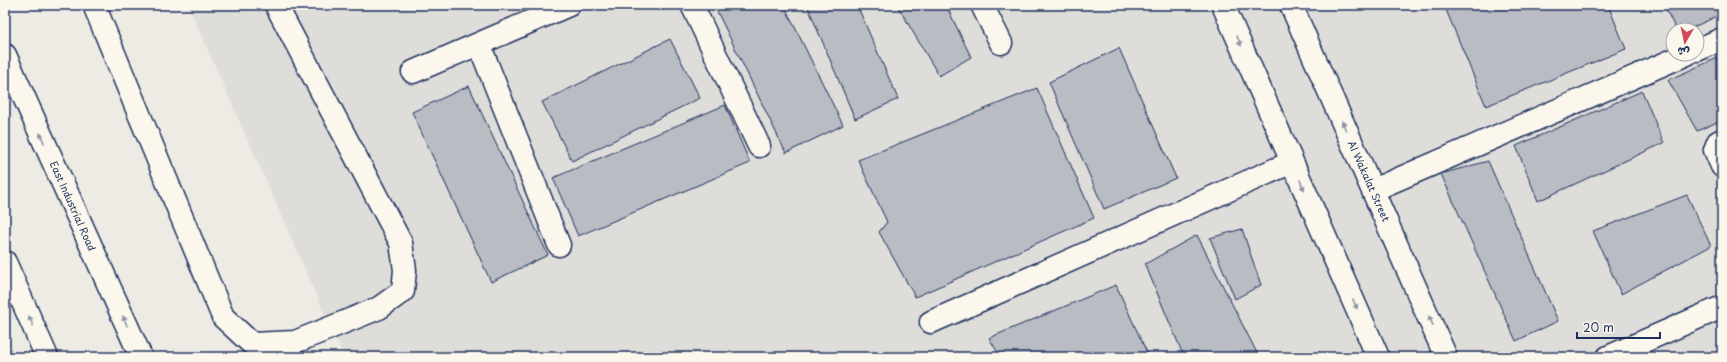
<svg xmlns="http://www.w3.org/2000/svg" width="1727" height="362" viewBox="0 0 1727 362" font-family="'Playpen Sans','Playpen Sans Arabic',sans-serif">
<rect width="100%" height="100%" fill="#eeebe4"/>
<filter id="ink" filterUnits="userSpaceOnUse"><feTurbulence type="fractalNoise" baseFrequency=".025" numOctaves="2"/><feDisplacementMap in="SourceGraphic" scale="8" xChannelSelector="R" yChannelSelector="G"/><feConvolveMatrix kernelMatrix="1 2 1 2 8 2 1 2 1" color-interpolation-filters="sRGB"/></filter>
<g filter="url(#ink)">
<path fill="#deddda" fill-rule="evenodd" d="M188,5H1722V357H344ZM1673,30H1697V54H1673Z"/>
<path fill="#b9bcc3" stroke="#1b2f5e" d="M714,5H784L843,125L786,153Z
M807,5H857L898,99L855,119Z
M897,5H946L971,57L939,76Z
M1444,5H1608L1626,49L1486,106Z
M1664,5H1722V14L1687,30H1676Z
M670,39L700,98L572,161L542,102Z
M1119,48L1176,178L1104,209L1049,82Z
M1722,56V120L1697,131L1668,80Z
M469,86L548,255L491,282L412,112Z
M1037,88L1094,218L915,297L879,232L887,222L858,160Z
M1642,91L1664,143L1538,201L1516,146Z
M725,105L750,163L578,236L553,178Z
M1488,161L1558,321L1516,341L1441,174Z
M1687,195L1711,246L1621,294L1593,231Z
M1242,229L1261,285L1235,299L1210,238Z
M1197,235L1259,357H1184L1145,264Z
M1116,285L1149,357H997L1000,356L989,338Z"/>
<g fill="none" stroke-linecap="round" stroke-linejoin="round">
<g stroke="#1b2f5e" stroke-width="25">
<path id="minor" d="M94,5L223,317L252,344L295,342L379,308L403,291L405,270L401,243L276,5
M692,5L759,146
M982,5L1001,43
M1223,5L1378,357
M1291,5L1446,357
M479,44L559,245
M1697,50L1722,39
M413,72L569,5
M1722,140L1718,142L1715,150L1722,166
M1373,190L1687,54
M931,322L1292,162
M1608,357L1722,307"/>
</g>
<g stroke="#1b2f5e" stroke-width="25">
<path id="major" d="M5,55L141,357"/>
</g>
<g stroke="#1b2f5e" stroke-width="25">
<path id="highway" d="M5,262L47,357"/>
</g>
<use href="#minor" stroke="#fbf7ec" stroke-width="22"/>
<use href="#major" stroke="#fbf7ec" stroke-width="22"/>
<use href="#highway" stroke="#fbf7ec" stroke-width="22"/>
</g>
<defs><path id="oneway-solid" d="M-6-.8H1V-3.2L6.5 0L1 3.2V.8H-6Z"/></defs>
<g fill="#8b93a5">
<use href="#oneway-solid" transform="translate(1239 41) rotate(66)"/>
<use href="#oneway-solid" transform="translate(1344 126) rotate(-114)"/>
<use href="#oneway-solid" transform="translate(42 138) rotate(-114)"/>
<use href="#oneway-solid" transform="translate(1302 185) rotate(66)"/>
<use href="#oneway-solid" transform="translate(1355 304) rotate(66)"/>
<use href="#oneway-solid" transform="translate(31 321) rotate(-114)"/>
<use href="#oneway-solid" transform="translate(125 321) rotate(-114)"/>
<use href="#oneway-solid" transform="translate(1431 321) rotate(-114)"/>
</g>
</g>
<g text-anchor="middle" stroke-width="3.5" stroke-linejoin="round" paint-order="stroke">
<g font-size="10" fill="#1b2f5e" stroke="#fbf7ec">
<text transform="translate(1369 181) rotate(66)" y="4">Al Wakalat Street</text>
<text transform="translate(73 206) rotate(66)" y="4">East Industrial Road</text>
</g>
</g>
<rect width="1727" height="362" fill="none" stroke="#fbf7ec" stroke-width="20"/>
<rect x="10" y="10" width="1707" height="342" fill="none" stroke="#1b2f5e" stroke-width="1.5" filter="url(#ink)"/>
<g transform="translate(1685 42) rotate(189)"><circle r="19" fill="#fbf7ec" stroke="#a1a7b3"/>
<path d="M0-3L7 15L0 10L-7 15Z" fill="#d1495b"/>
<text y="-6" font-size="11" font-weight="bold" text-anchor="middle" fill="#1b2f5e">ش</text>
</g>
<path d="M1577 332v6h83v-6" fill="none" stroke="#1b2f5e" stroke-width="2"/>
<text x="1583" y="332" font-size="12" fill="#1b2f5e" stroke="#fbf7ec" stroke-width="3" paint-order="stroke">20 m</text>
</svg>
